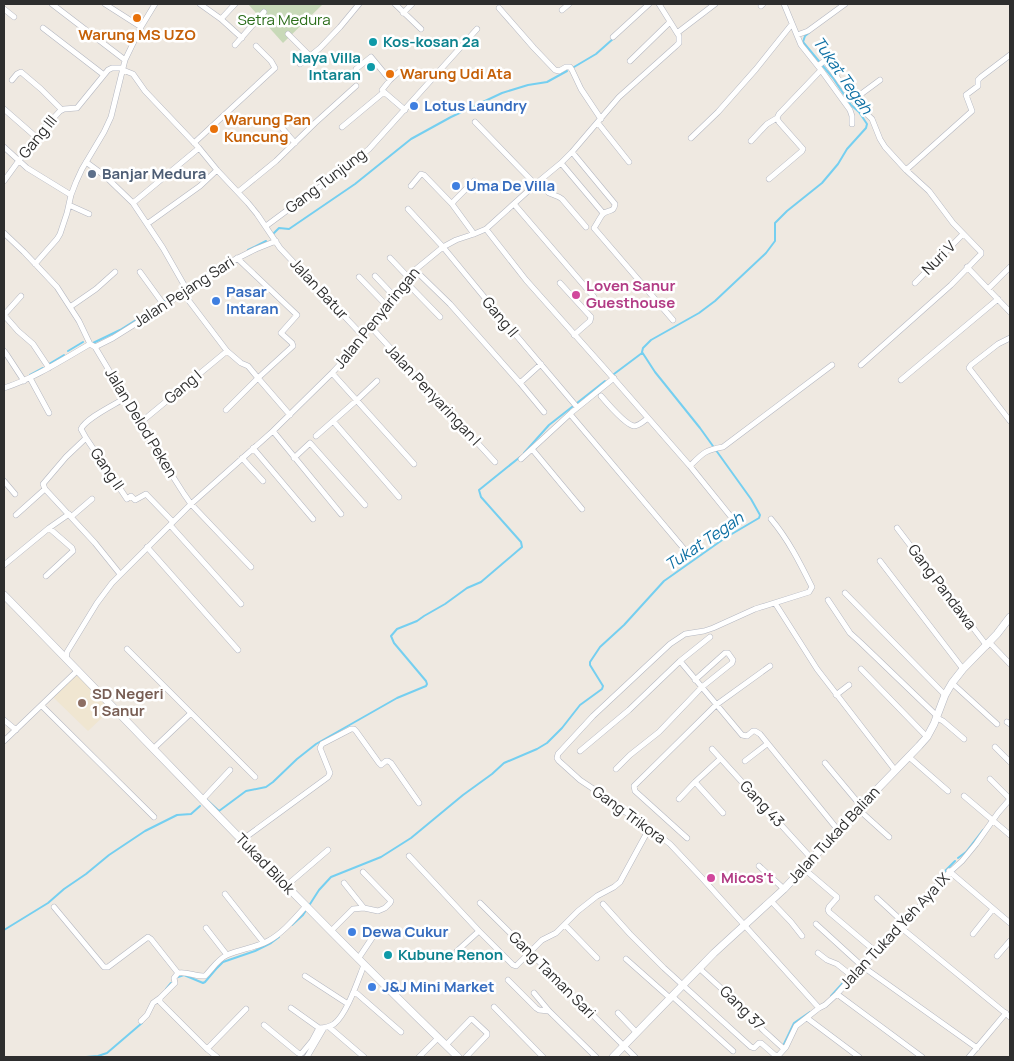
<svg xmlns="http://www.w3.org/2000/svg" width="1014" height="1061" viewBox="0 0 1014 1061" font-family="Manrope,sans-serif">
<rect width="100%" height="100%" fill="#efe9e1"/>
<path fill="#f0e6d1" d="M75,675L78,676L111,709L88,731L54,698V695Z"/>
<path fill="#c8d9b8" d="M248,4H323L283,43Z"/>
<g fill="none" stroke-linecap="round" stroke-linejoin="round">
<path stroke="#75cff0" stroke-width="2" d="M574,67L596,54L614,38
M273,234L279,228L289,229L355,184L411,139L451,117L502,93L528,85L547,82L567,71
M248,250L266,241
M188,286L216,269
M163,302L184,289
M93,343L120,330L160,305
M68,351L83,342
M49,364L64,355
M614,374L642,353
M30,375L43,368
M524,453L549,425L605,381
M207,800L219,811L246,791L266,787L273,782L297,759L316,744L397,698L426,686L427,684L426,681L394,643L391,636L397,629L417,621L424,616L445,604L467,588L481,582L522,547L521,542L481,497L479,490L520,457
M958,858L966,852L983,830
M939,879L941,875L955,861
M292,925L303,915L319,890L331,877L381,857L411,838L463,795L492,774L504,763L537,749L547,743L562,728L580,705L602,689L603,686L590,665V662L600,647L624,625L664,581L725,538L759,518L760,515L751,499L700,428L655,372L642,352L643,348L651,340L699,313L715,301L766,253L775,241V223L787,211L822,183L838,164L847,149L866,128L867,124L859,112L851,105L833,78L803,42L805,36L810,32
M4,930L48,903L64,889L86,874L109,855L145,831L177,815L191,814L200,806
M884,938L897,925
M852,973L859,965
M178,977L184,975L203,983L205,982L216,969L223,962L255,951L271,943L279,937
M166,989L171,983
M831,996L849,976
M783,1046L794,1023L810,1012
M86,1057L98,1056L107,1053L142,1023"/>
<g stroke="#b4b7c1" stroke-width="6">
<path id="street" d="M52,4L125,60
M105,4L141,27
M200,4L221,19L242,38
M395,4L421,29
M784,4L801,45L821,70L850,110L852,116V124
M761,6L763,4
M499,8L534,48L555,70L559,71L566,67H570L572,70L581,89L601,119
M4,9L14,17
M562,10L569,4
M403,13L412,4
M221,19L235,4
M43,28L104,75
M677,33L715,4
M288,34L310,56
M797,35L808,31L845,4
M613,37L649,4
M235,45L264,12
M630,61L670,22
M300,64L320,48L340,27L359,4
M818,66L823,62H826L857,105L872,119L880,139L885,147L906,170L929,191L953,223L981,252V254L951,285L861,365
M356,69L371,57L390,80
M123,70L133,74L145,91L199,148L217,170L248,203L257,214L280,248L363,336
M12,80L17,74L21,72L41,89L62,110
M384,92L382,90L390,80L401,70
M853,100L880,80
M4,109L36,137
M276,121L295,143
M475,122L535,184
M598,123L629,162
M342,127L384,92L405,110
M691,138L718,112L756,69L792,24
M751,141L767,124L777,118
M194,143L275,68L271,61L256,46
M4,147L27,168L71,195
M572,152L615,204C614,213 609,209 603,214C600,217 597,224 594,228L673,320
M86,162L105,176L133,203L163,248L187,290
M561,163L603,213
M906,170L972,111L966,95L978,86V80L981,77L1010,55
M769,179L802,151L803,149L779,122L777,118L779,114L821,70
M4,181L36,137L60,111L64,109L77,108L108,70L112,68H123
M538,182L549,193L559,197L562,199L586,227
M411,186L421,174L424,175L452,204L474,234
M238,192L276,161L315,123L356,86
M133,203L199,148
M452,204L454,201L474,181
M514,204L594,297
M69,205L89,214
M408,209L443,247L499,315L577,407
M147,224L200,186L217,170
M266,226L301,200L336,176L369,149L477,29
M486,229L526,280L607,371L690,466L732,518
M4,233L24,252L57,287L79,321L90,344L95,347L163,461L184,494L191,504L251,567
M237,258L297,315L281,333L292,343L293,346L258,378L290,415
M390,258L408,277
M35,264L57,239L60,234L67,213L71,195L76,182L82,169L104,132L111,117L125,60L141,27L155,4
M967,267L1010,312
M415,270L450,304L520,383L544,412
M140,272L164,305
M375,276L394,296
M359,277L387,306
M405,281L440,317
M560,283L591,317L590,321L574,335
M915,283L963,234
M988,289L1010,267
M183,293L227,351L241,363L248,366L258,378L226,410
M21,296L4,315L18,331L33,344L49,368
M70,307L96,289L115,272
M371,327L495,462
M1010,338L998,344L971,365L969,368L1010,421
M95,347L113,338L156,311L232,261L256,249L276,241
M4,351L7,355L24,381
M332,373L414,464
M30,378L49,413
M901,380L998,299
M520,383L541,364
M4,388C35,378 62,360 90,344
M601,396C607,403 626,425 634,426C639,426 644,421 648,418
M570,414L690,556
M333,421L399,497
M140,423L227,351
M273,431L341,514
M316,436L357,400L377,381
M86,438L127,499L131,496L135,500L146,494L173,522
M253,448L313,519
M532,449L582,509
M242,458L263,481
M294,458L310,443L365,505
M521,459L572,412L614,378
M690,466C703,453 705,450 723,447L832,365
M4,481L15,494
M16,515L45,489
M71,517L92,499
M771,519C788,539 800,563 812,587L809,592L755,609L713,628L704,631L685,634L670,644L593,716L558,754L557,758L559,761L580,780L601,794L616,808L634,816L670,844L702,878L819,1008
M170,525L241,604
M897,528L987,646
M147,547L238,650
M880,561L963,669
M4,565L49,528L69,514
M120,574L95,543L45,489L43,484L66,457L86,438L81,429C86,418 114,405 125,398
M46,576L73,551L72,548L49,528
M845,593L945,695
M828,600L850,633L861,643L937,716
M775,603L817,669L895,770
M990,643L1010,664
M127,649L255,777
M66,659L67,652L97,603L112,583L191,504L273,431L332,373L357,346L363,336L387,306L405,281L415,270L443,247L456,240L474,234L486,229L538,182L561,163L572,152L619,97L676,46L679,43V36L659,4
M680,661L742,735L747,736L753,731H755L760,734L838,830
M861,669L927,737
M952,683L997,724
M836,695L849,685
M42,706L154,817
M937,718L943,721L964,739
M4,720L16,730
M1007,722L1010,724
M4,741L78,670
M995,747L1010,762
M153,749L191,713
M712,749L812,859
M580,751L629,710L680,661L710,637
M909,757L948,791
M745,761L767,744
M825,763L861,806
M616,769L630,755L659,732L702,687L732,663L733,660L728,653H725L695,680
M990,779L1010,799
M695,782L723,813
M964,796L1010,835
M203,799L230,770
M679,799L695,782L720,759
M858,809L889,837
M687,838L635,791L634,786L716,705L770,666
M242,840L328,777L330,773L320,748L322,744L351,729H354L356,731L379,763L381,765L386,761H388L391,763L419,803
M409,856L479,931L513,965L516,966L542,940L556,933L578,911L597,896L614,887L620,882L650,827
M759,866L784,889
M803,868L837,897V898L829,907L828,910L829,912L875,951
M949,871L1010,923
M344,883L364,908
M286,886L328,850
M225,894L264,943
M877,898L903,922
M771,901L791,922L802,936
M480,903L635,1057
M603,904L630,934L664,968L751,1047L754,1048L759,1043H761L777,1057
M54,907L104,967H108L148,937L151,939L178,973
M816,924L862,966L977,1048
M565,925L597,958
M899,926L1010,1017
M206,928L227,955
M331,931L353,909L364,908L378,911L385,908L390,903L391,901L363,872
M973,934L993,909
M457,951L479,931
M818,953L827,960L837,964L852,976
M997,956L1010,941
M358,959L372,938V936L365,930
M626,959L670,998
M699,968L758,1022L762,1029L784,1049
M305,976L348,1004
M508,980L536,1008L539,1010L549,1011
M354,991L401,1032
M534,993L549,1011L596,1057
M837,994L922,1057
M672,996L733,1051
M160,998V1002L207,1049L217,1057
M494,1007L543,1057
M291,1008L319,1028
M618,1013L637,1033
M807,1018L859,1057
M141,1021L147,1015L153,1003L160,998L175,983L174,978L178,973C188,971 194,977 205,976C212,969 218,959 227,955C240,949 255,948 268,941C283,933 295,918 306,906
M264,1025L298,1053L300,1054L302,1053L312,1041L319,1028C324,1028 329,1027 334,1024C347,1014 358,980 364,965
M329,1027L364,1057
M446,1045L471,1019H472L487,1033V1035L466,1057
M207,1049L246,1009
M307,1057L324,1028
M419,1057L438,1038
M777,1057L786,1047L796,1026L819,1008L825,1005L837,994L875,951L926,900L940,881L962,861L976,844L998,813L1010,799
M969,1057L1006,1013"/>
</g>
<g stroke="#b4b7c1" stroke-width="8">
<path id="secondary" d="M4,595C155,749 303,907 458,1057
M613,1057L714,953L784,889L861,806L919,746L927,737L934,724L945,695L952,683L963,669L997,634L1010,617"/>
</g>
<use href="#street" stroke="#fff" stroke-width="5"/>
<use href="#secondary" stroke="#fff" stroke-width="7"/>
</g>
<g fill="#e8710a" stroke="#fff" stroke-width="2">
<circle cx="137" cy="18" r="5"/>
<circle cx="390" cy="74" r="5"/>
<circle cx="214" cy="129" r="5"/>
</g>
<g fill="#0f9aa8" stroke="#fff" stroke-width="2">
<circle cx="373" cy="42" r="5"/>
<circle cx="371" cy="67" r="5"/>
<circle cx="388" cy="955" r="5"/>
</g>
<g fill="#3f7fe0" stroke="#fff" stroke-width="2">
<circle cx="414" cy="106" r="5"/>
<circle cx="456" cy="186" r="5"/>
<circle cx="216" cy="301" r="5"/>
<circle cx="352" cy="932" r="5"/>
<circle cx="372" cy="987" r="5"/>
</g>
<circle fill="#5c6f8a" stroke="#fff" stroke-width="2" cx="92" cy="174" r="5"/>
<g fill="#d1479c" stroke="#fff" stroke-width="2">
<circle cx="576" cy="295" r="5"/>
<circle cx="711" cy="878" r="5"/>
</g>
<circle fill="#8d6e63" stroke="#fff" stroke-width="2" cx="82" cy="703" r="5"/>
<g text-anchor="middle" stroke-width="5" stroke-linejoin="round" paint-order="stroke">
<g font-size="15" fill="#2c6e1b" stroke="#fff">
<text x="284" y="25">Setra Medura</text>
</g>
<g font-size="15" font-weight="bold" fill="#c56008" stroke="#fff" text-anchor="start">
<text x="137" y="40" text-anchor="middle">Warung MS UZO</text>
<text x="400" y="79">Warung Udi Ata</text>
<text x="224" y="125">Warung Pan<tspan x="224" dy="17">Kuncung</tspan></text>
</g>
<g font-size="15" font-weight="bold" fill="#0d838f" stroke="#fff" text-anchor="start">
<text x="383" y="47">Kos-kosan 2a</text>
<text x="361" y="63" text-anchor="end">Naya Villa<tspan x="361" dy="17">Intaran</tspan></text>
<text x="398" y="960">Kubune Renon</text>
</g>
<g font-size="15" font-weight="bold" fill="#366cbe" stroke="#fff" text-anchor="start">
<text x="424" y="111">Lotus Laundry</text>
<text x="466" y="191">Uma De Villa</text>
<text x="226" y="297">Pasar<tspan x="226" dy="17">Intaran</tspan></text>
<text x="362" y="937">Dewa Cukur</text>
<text x="382" y="992">J&amp;J Mini Market</text>
</g>
<g font-size="15" fill="#2e2e2e" stroke="#fff">
<text transform="translate(38 137) rotate(-51)" y="5">Gang III</text>
<text transform="translate(326 181) rotate(-37)" y="5">Gang Tunjung</text>
<text transform="translate(939 258) rotate(-45)" y="5">Nuri V</text>
<text transform="translate(319 289) rotate(47)" y="5">Jalan Batur</text>
<text transform="translate(184 292) rotate(-33)" y="5">Jalan Pejang Sari</text>
<text transform="translate(500 317) rotate(50)" y="5">Gang II</text>
<text transform="translate(377 318) rotate(-51)" y="5">Jalan Penyaringan</text>
<text transform="translate(183 387) rotate(-40)" y="5">Gang I</text>
<text transform="translate(433 395) rotate(47)" y="5">Jalan Penyaringan I</text>
<text transform="translate(141 423) rotate(59)" y="5">Jalan Delod Peken</text>
<text transform="translate(107 469) rotate(56)" y="5">Gang II</text>
<text transform="translate(942 587) rotate(53)" y="5">Gang Pandawa</text>
<text transform="translate(762 804) rotate(47)" y="5">Gang 43</text>
<text transform="translate(629 815) rotate(36)" y="5">Gang Trikora</text>
<text transform="translate(834 835) rotate(-47)" y="5">Jalan Tukad Balian</text>
<text transform="translate(265 864) rotate(46)" y="5">Tukad Bilok</text>
<text transform="translate(895 931) rotate(-47)" y="5">Jalan Tukad Yeh Aya IX</text>
<text transform="translate(552 975) rotate(45)" y="5">Gang Taman Sari</text>
<text transform="translate(742 1008) rotate(45)" y="5">Gang 37</text>
</g>
<g font-size="15" font-weight="bold" fill="#4e5e75" stroke="#fff" text-anchor="start">
<text x="102" y="179">Banjar Medura</text>
</g>
<g font-size="15" font-weight="bold" fill="#b23c85" stroke="#fff" text-anchor="start">
<text x="586" y="291">Loven Sanur<tspan x="586" dy="17">Guesthouse</tspan></text>
<text x="721" y="883">Micos't</text>
</g>
<g font-size="15" font-weight="bold" fill="#785e54" stroke="#fff" text-anchor="start">
<text x="92" y="699">SD Negeri<tspan x="92" dy="17">1 Sanur</tspan></text>
</g>
<g font-size="16" font-style="italic" fill="#0d6fa3" stroke="#fff">
<text transform="translate(843 75) rotate(55)" y="6">Tukat Tegah</text>
<text transform="translate(704 541) rotate(-34)" y="6">Tukat Tegah</text>
</g>
</g>
<rect width="1014" height="1061" fill="none" stroke="#2e2e2e" stroke-width="10"/>
</svg>
